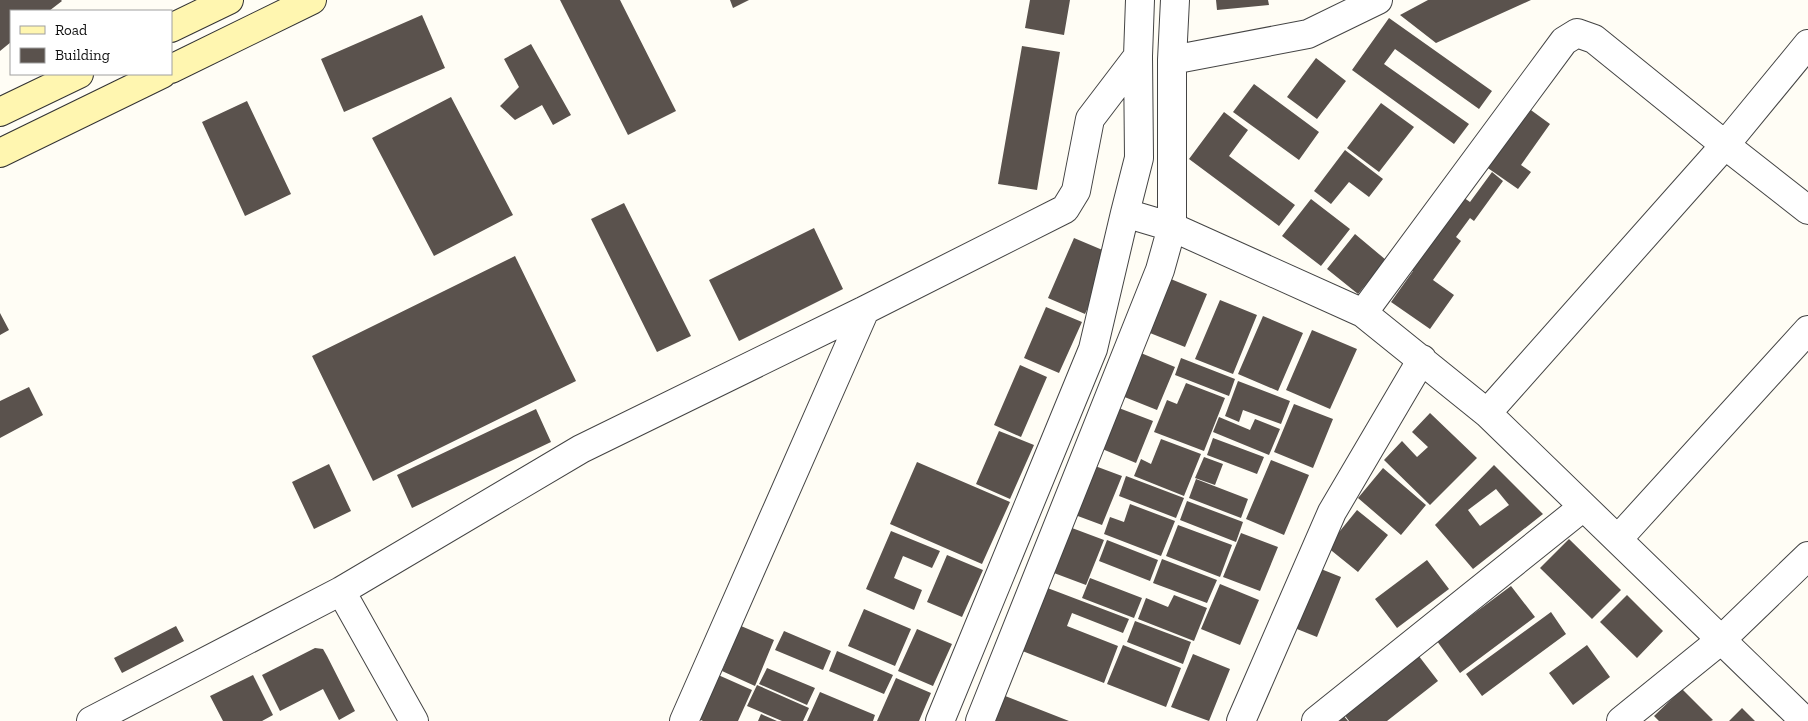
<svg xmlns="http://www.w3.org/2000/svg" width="1808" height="721" viewBox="0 0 1808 721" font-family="'Zilla Slab',serif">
<rect width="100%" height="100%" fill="#fffdf5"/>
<path fill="#5a524d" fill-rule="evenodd" d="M0,0H61L62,1L49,11H11V42L0,51Z
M560,0H620L676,111L628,135Z
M730,0H749L733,8Z
M1030,0H1070L1064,35L1025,28Z
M1216,0H1268L1269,5L1217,10Z
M1428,0H1531L1436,43L1400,15Z
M422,15L445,68L344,112L321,59Z
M1389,18L1492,91L1479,109L1395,49L1384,64L1469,124L1454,144L1352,70Z
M531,44L571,115L553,125L542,105L515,120L500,106L519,87L504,59Z
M1022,46L1060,52L1037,190L998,184Z
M1316,58L1346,81L1317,119L1287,97Z
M1254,84L1319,132L1299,160L1233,112Z
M451,97L513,215L434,256L372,138Z
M247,101L291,194L245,216L202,122Z
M1381,103L1414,127L1379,172L1347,148Z
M1524,105L1550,124L1521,165L1531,172L1518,189L1482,164Z
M1224,112L1248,130L1229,156L1295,205L1279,226L1189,159Z
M1345,150L1383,179L1369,197L1349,182L1331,204L1314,191Z
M1492,172L1503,181L1474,221L1470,218L1456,237L1461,241L1433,280L1454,295L1430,329L1391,302L1413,271L1408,268L1460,195L1470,202Z
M1311,199L1350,229L1321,266L1282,236Z
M624,203L691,336L657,352L591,219Z
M814,228L843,289L739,341L709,280Z
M1355,234L1386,260L1358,294L1327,269Z
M1074,238L1112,254L1085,314L1048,298Z
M515,256L576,381L373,481L312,356Z
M1166,277L1207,294L1185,347L1145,331Z
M1220,300L1257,315L1233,374L1195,359Z
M1046,307L1082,322L1059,373L1024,358Z
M0,313L9,330L0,335Z
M1263,316L1303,333L1278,391L1238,374Z
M1312,330L1357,349L1330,409L1286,390Z
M1136,351L1175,367L1157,410L1117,394Z
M1181,358L1235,379L1229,396L1175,375Z
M1020,365L1047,377L1021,437L994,425Z
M1238,381L1290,401L1281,424L1243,410L1239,422L1225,416Z
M1186,383L1225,398L1204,451L1154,432L1167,400L1177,404Z
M29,387L43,415L0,438V401Z
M1294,404L1333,419L1313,468L1274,452Z
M1111,405L1153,421L1136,463L1095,446Z
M536,409L551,442L412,508L397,475Z
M1430,413L1477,458L1430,505L1384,460L1402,441L1417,457L1428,447L1412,432Z
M1219,417L1250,430L1255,419L1280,429L1269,455L1213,432Z
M999,431L1034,445L1010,499L976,484Z
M1213,438L1264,457L1257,474L1207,455Z
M1161,439L1201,454L1184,496L1134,476L1141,459L1151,464Z
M1204,457L1223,464L1215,485L1195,478Z
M1271,460L1309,475L1284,535L1246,519Z
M917,462L1010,502L982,564L890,524Z
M1087,463L1122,476L1102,525L1067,512Z
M329,464L351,511L314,529L292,482Z
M1494,465L1543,514L1473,569L1435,525ZM1496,489L1509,505L1480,526L1468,510Z
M1383,468L1426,505L1401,535L1358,498Z
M1126,476L1184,498L1176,518L1119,496Z
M1196,479L1248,499L1241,518L1189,498Z
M1187,501L1243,522L1236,542L1180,520Z
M1130,504L1175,521L1161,556L1104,534L1110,517L1124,522Z
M1357,510L1388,535L1358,572L1327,547Z
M1064,525L1104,540L1086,585L1046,570Z
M1178,525L1232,545L1220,577L1166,556Z
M891,531L940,551L932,568L903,556L894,578L922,590L914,610L866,589Z
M1241,533L1278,547L1260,591L1223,577Z
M1569,539L1621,590L1592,619L1540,568Z
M1107,540L1158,560L1150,581L1099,561Z
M947,555L983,570L962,617L927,602Z
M1162,559L1217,580L1207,603L1153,583Z
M1427,560L1449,589L1397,628L1375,599Z
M1316,567L1341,577L1317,637L1292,627Z
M1090,578L1142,598L1134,618L1082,598Z
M1037,584L1129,619L1123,633L1072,613L1067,626L1118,646L1104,683L1012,647Z
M1220,584L1259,600L1240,645L1201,629Z
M1511,586L1535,617L1460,673L1437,641Z
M1174,595L1207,608L1194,641L1138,619L1146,598L1168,607Z
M1627,595L1663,631L1637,658L1600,622Z
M864,609L911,629L895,666L848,646Z
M1551,612L1566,634L1482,696L1466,674Z
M1135,621L1191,642L1183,664L1127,642Z
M176,626L184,641L122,673L114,658Z
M741,626L774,640L755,686L722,671Z
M917,629L952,644L933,686L898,671Z
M784,631L831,651L823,670L775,650Z
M1123,645L1181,668L1166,707L1107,684Z
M1587,645L1610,677L1573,705L1549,673Z
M315,648L323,649L327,656L355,711L339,720L323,689L280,711L262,675Z
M837,651L893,675L884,694L829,671Z
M1415,651L1438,681L1387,721H1349L1340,709Z
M1193,654L1230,669L1209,721L1171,707Z
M767,668L815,688L807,705L759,684Z
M716,674L752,690L738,721H703L697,718Z
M253,675L273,715L262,721H223L210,696Z
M896,678L931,693L919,721H877Z
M757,685L809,708L803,721H782L747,706Z
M1682,689L1713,720L1711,721H1659L1654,716Z
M820,692L875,715L873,721H807Z
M995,692L1069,721H984Z
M1742,708L1755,721H1729Z
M1339,710L1348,721H1326Z
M761,714L777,721H758Z"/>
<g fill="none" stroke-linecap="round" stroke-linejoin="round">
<g stroke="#444" stroke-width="30">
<path id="minor" d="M1172,60L1308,34L1378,0
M1125,213L1172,227L1363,313L1487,413L1805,721
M1363,313L1564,41L1577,33L1594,39L1725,145L1808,210
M1487,413L1725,145L1808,44
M1618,539L1808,330
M341,591L414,721
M91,721L341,591L581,449L865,310L1065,209L1076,191L1090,119L1138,56
M684,721L865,310
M940,721L1093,349L1125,213L1139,158L1138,56L1140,0
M980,721L1160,270L1172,227V60L1175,0
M1241,721L1332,512L1422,359
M1316,721L1583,507
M1621,721L1721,640L1808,556"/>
</g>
<g stroke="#333" stroke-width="30">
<path id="secondary" d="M171,28L229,0
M171,69L312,0
M0,112L79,74
M0,153L162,74"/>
</g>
<use href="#minor" stroke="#fff" stroke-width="28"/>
<use href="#secondary" stroke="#fff6b0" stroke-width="28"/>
</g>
<rect x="10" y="10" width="162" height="65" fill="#ffffff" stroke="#a0a0a0"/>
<rect x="20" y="26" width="25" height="8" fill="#fff6b0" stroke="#a0a0a0"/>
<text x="55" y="35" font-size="15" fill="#111111">Road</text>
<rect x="20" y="48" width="25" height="15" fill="#5a524d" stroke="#a0a0a0"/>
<text x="55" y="60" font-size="15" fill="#111111">Building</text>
</svg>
